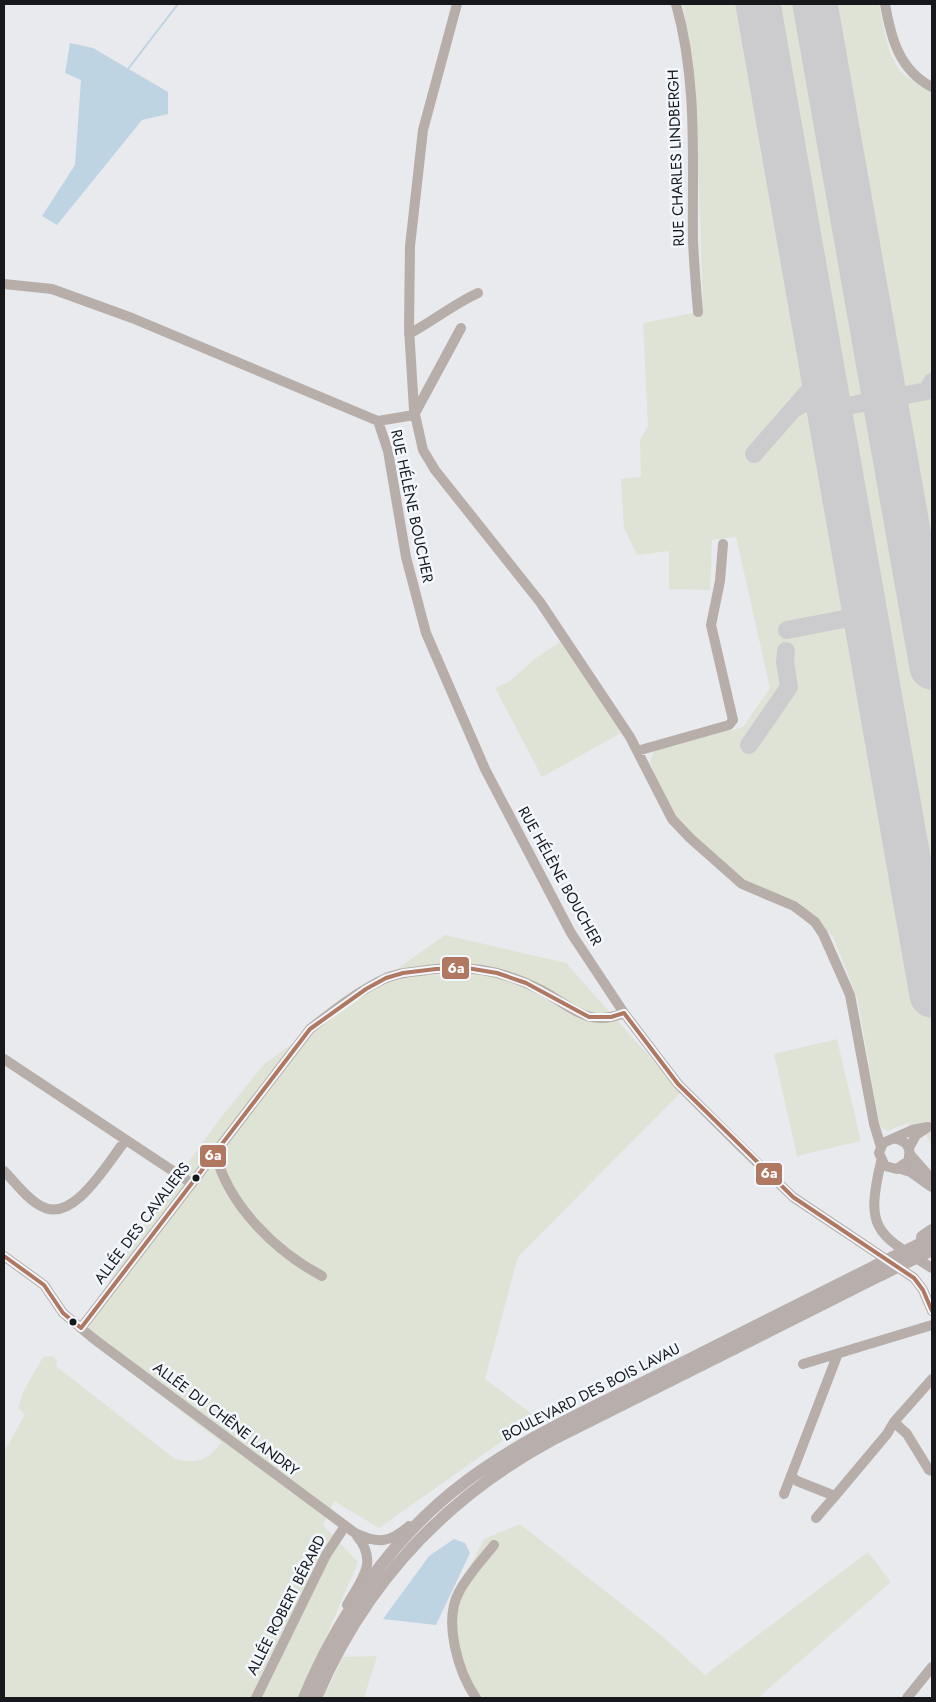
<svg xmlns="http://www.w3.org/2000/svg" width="936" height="1702" viewBox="0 0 936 1702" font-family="Jost,sans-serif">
<rect width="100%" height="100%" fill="#e8eaee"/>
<path fill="#dfe3d6" d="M683,4H879C884,27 887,62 907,77C915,82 924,86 932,90V1147C923,1123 910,1119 888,1131L880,1126L857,997L833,937L800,903L749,883L679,823L667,804L650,762L654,751L743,727L770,688L736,537L712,540L710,590L669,589V551L637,555L624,528L621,479L641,477L640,440L648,426L643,323L703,311L696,100Z
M560,642L621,733L542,777L495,688L510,681L537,657Z
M445,935L566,963L681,1092L518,1257L485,1379L536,1417L379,1528L334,1501L323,1525L358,1562L300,1698H4V1452L25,1414L18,1408L24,1390L43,1357L53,1356L57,1361L56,1366L175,1459C198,1463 207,1462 221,1442L78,1332L146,1221L219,1120L264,1064Z
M837,1039L861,1141L797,1156L774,1054Z
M520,1524L661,1635L705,1675L868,1552L891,1582L758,1698H480L461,1671L453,1600L484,1539Z
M377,1656L364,1698H323L343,1657Z"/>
<path fill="#bfd4e2" d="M70,43L93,48L168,92V114L142,120L57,225L42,216L75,165L81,80L65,73Z
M454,1539L465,1543L470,1553L436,1625L383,1619L429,1556Z"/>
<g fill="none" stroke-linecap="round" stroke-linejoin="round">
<path stroke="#bfd4e2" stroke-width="2" d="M128,69L178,4"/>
<path stroke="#ccccce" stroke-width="18" d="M794,409L806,402C822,402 828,415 832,427
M831,422L836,411L842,407L927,391L932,382
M754,454L816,383L820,370L819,352
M844,619L860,624L869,638
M787,630L849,618L859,607L861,595
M749,745L789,687L785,662L786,651"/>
<path stroke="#ccccce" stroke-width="45" d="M758,4L932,995
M815,4L932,667"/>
<path stroke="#b7aea9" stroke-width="10" d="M457,4L423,130L410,246L409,328L414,410L423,450L435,470L540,602L630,737L672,819L690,838L742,884L794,906L815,922L823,934L850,995L874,1124L881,1147
M676,4C698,82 692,160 693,240C694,264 696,288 698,312
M885,4C891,38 899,70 932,87
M4,284L52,289L132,318L378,421L414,415L461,328
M409,334C433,321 454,304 478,293
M378,421L388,451L406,557L426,633L485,769L571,933L624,1013L678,1084L739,1145L793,1197L914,1278L923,1290L932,1311
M637,751L729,725L733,720L711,625L720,581L723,544
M4,1059L191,1183
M897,1139C908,1142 912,1150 908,1161L897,1169L885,1166L879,1153L883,1143L912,1130L928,1127L916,1135L909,1148
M215,1152C228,1205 275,1251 322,1276
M881,1162C865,1229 876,1234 932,1268
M4,1171C15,1182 27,1199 41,1206C73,1225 108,1162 125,1141
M4,1256L44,1285L63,1313L94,1339L355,1533C378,1544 390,1543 409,1526
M81,1328L310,1029C334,1010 358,991 386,978C396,974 409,972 420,971C465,964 500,969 541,990C572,1006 586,1028 624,1013
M803,1364L932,1325
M894,1422L907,1434L929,1470L932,1471
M791,1476L797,1481L835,1496L887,1434L894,1422L932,1379
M784,1494L837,1356
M816,1518L835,1496
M347,1605C361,1580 379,1562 357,1536
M256,1698L326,1555L345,1526
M476,1698C458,1672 443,1621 459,1592C468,1575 482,1560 494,1545
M907,1698L932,1667"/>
<path stroke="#b8afac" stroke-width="12" d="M910,1156L926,1174
M901,1168L911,1171L932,1186
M922,1237L932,1230
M304,1698C338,1616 393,1536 465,1482C522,1439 588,1410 652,1378C727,1341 801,1303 875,1266
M316,1698C364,1585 443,1499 552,1440L881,1275"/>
<path stroke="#b8afac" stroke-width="12" d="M875,1266L926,1241
M881,1275L932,1250"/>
<g stroke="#f3f7fe" stroke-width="8">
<path id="bus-1" d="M624,1013L678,1084L793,1197L914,1278L923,1290L932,1311
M4,1256L44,1285L63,1313L81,1328
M81,1328L310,1029L366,989L386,978L403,973L436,969L467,968L497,973L526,983L589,1017H611L624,1013"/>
</g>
<use href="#bus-1" stroke="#b07761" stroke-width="4"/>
</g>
<g fill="#16181b" stroke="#f3f7fe" stroke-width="2">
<circle cx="196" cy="1178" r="4.5"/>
<circle cx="73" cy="1322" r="4.5"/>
</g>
<g text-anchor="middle" stroke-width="5" stroke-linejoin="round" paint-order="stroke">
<g font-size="15" fill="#16181b" stroke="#f3f7fe">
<text transform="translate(676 158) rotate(-92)" y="5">RUE CHARLES LINDBERGH</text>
<text transform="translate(412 506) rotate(78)" y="5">RUE HÉLÈNE BOUCHER</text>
<text transform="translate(560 876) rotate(61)" y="5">RUE HÉLÈNE BOUCHER</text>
<text transform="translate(142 1223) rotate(-53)" y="5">ALLÉE DES CAVALIERS</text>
<text transform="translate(591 1392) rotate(-27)" y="5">BOULEVARD DES BOIS LAVAU</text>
<text transform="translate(226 1419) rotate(37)" y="5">ALLÉE DU CHÊNE LANDRY</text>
<text transform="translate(286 1605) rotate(-63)" y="5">ALLÉE ROBERT BÉRARD</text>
</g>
</g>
<g stroke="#f3f7fe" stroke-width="2">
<rect x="441" y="956" width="29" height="24" rx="5" fill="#b07761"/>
<rect x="199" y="1144" width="28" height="24" rx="5" fill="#b07761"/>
<rect x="755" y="1162" width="28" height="24" rx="5" fill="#b07761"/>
</g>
<g font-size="14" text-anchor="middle" font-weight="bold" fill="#fff">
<text x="456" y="973">6a</text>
<text x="213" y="1160">6a</text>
<text x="769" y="1178">6a</text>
</g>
<rect width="936" height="1702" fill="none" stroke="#16181b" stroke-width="10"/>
</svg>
